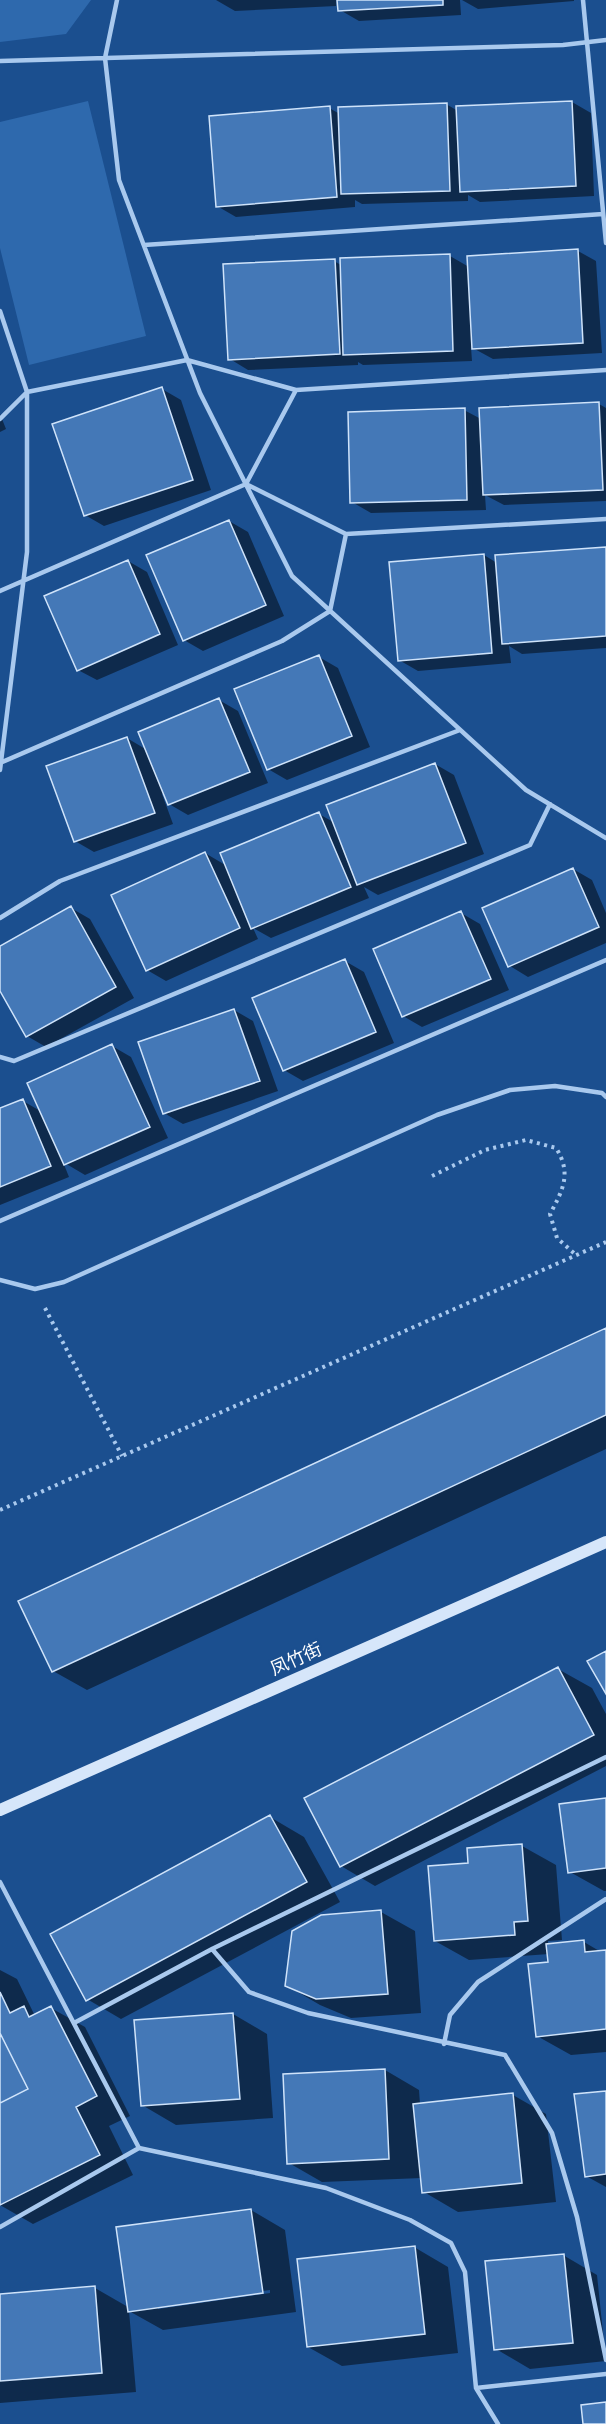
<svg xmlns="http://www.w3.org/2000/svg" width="606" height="2424" viewBox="0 0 606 2424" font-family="'Titillium Web','Noto Sans SC',sans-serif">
<rect width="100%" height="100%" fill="#1b4f8f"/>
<path fill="#2e69ad" d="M0,0H91L66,34L0,42Z
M88,101L146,336L29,365L0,248V122Z"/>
<path fill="#0007" fill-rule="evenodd" d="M216,0H336V6L235,11Z
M339,0H460L461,15L359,21L340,10Z
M462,0H574V1L478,9Z
M572,102L591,113L594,196L480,202L468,195V201L362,204L355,200V207L236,217L217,206L329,108L340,114L446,104L458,111Z
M578,251L596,261L602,353L493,359L471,347L472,361L363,365L358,362V365L248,370L230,359L334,261L341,265L450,256L469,267Z
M162,389L181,400L211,490L104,526L85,515Z
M599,404L606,408V501L504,505L485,495L486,510L371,513L352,502L464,410L481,419Z
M0,414L6,429L0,432Z
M229,521L248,532L284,616L203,651L184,640Z
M606,548V648L522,654L509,646L511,663L418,671L399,660L484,555L497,563Z
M128,561L147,572L178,645L97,680L78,670Z
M319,657L338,668L370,747L287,780L268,769Z
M219,700L238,711L268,783L188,815L169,804L164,793L162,794L173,824L94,852L75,841L127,738L147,750Z
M435,764L454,775L484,854L378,895L364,887L369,898L271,938L253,928L258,939L166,981L147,970L205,853L227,866L319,814L335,823Z
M573,869L592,880L606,913V943L528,977L510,966Z
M71,908L90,919L134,998L46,1047L27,1036L0,988V947Z
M461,913L480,924L509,990L422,1027L403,1016Z
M345,961L364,972L394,1043L303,1081L284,1070Z
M234,1010L253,1021L278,1091L183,1124L164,1113Z
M112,1046L131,1057L168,1138L85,1175L63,1162L69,1177L0,1205V1110L23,1101L42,1112Z
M606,1330V1449L87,1690L53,1671Z
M558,1669L592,1688L606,1714V1766L375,1886L341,1866Z
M606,1799V1891H604L570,1872Z
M270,1817L304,1837L340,1902L121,2019L87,1999Z
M522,1846L556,1865L562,1940L548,1941V1946L584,1942L601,1952L606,1951V2052L571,2055L537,2036L550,1964L549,1954L469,1960L435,1941L469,1864Z
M381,1912L415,1931L421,2013L351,2018L320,2005L286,1985Z
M0,1970L17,1979L34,2014L51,2008L85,2027L130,2116L109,2126L133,2175L33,2224L0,2205Z
M233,2014L267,2034L273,2118L176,2125L142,2105Z
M385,2070L419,2090L420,2104L513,2095L546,2114L556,2202L458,2212L424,2192L422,2178L322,2182L289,2163Z
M606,2092V2187L586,2176Z
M251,2210L285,2230L296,2312L163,2330L129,2311L136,2392L0,2403V2295L95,2288L128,2307ZM270,2290V2293L158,2309V2306Z
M414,2247L448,2267L458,2353L342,2366L308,2347Z
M563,2255L597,2275L606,2361L530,2369L496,2349Z"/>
<path fill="#4478b7" stroke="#cfe3fa" stroke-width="1.5" d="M337,0H443V5L338,11Z
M572,101L576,186L460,192L456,106Z
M447,103L450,191L341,194L338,107Z
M330,106L337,197L216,207L209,116Z
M578,249L583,343L472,349L467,256Z
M450,254L453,351L343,355L340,258Z
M335,259L340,354L228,360L223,264Z
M162,387L193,480L84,516L52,424Z
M599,402L603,490L483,495L479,408Z
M465,408L467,500L350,503L348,412Z
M229,520L266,605L183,641L146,555Z
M606,547V636L502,644L495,555Z
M484,554L492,653L398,661L389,562Z
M128,560L160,634L77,671L44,596Z
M319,655L352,736L267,770L234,689Z
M219,698L250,772L168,805L138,732Z
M127,737L155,813L74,842L46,766Z
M435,763L466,843L357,885L326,805Z
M319,812L351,887L251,929L220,853Z
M205,852L240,928L146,971L111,895Z
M573,868L599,927L508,967L482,908Z
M71,906L116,987L26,1037L0,991V946Z
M461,911L491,979L402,1017L373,949Z
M345,959L376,1032L283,1071L252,998Z
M234,1009L260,1081L163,1114L138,1042Z
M112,1044L150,1127L64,1165L27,1083Z
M23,1099L51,1166L0,1187V1108Z
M606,1328V1415L52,1672L18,1601Z
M606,1651V1694L587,1661Z
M558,1667L594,1735L340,1867L304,1798Z
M606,1798V1868L568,1873L559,1804Z
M270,1815L307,1882L86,2001L50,1934Z
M522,1844L528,1921L514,1922L515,1935L434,1941L428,1866L468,1863L467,1848Z
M381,1910L388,1994L316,1999L285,1986L292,1931L321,1915Z
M584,1940L585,1952L606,1950V2029L536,2037L528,1964L548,1962L546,1944Z
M0,1992L10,2013L24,2006L29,2017L51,2006L97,2096L76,2107L100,2155L0,2205V2103L28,2089L0,2033Z
M233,2013L240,2099L141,2106L134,2020Z
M0,2033L28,2089L0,2103Z
M385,2069L389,2159L287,2164L283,2074Z
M606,2091V2174L585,2177L574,2094Z
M513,2093L522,2183L422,2193L413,2104Z
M251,2209L263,2293L128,2312L116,2227Z
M415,2246L425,2334L307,2347L297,2259Z
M564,2254L573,2343L494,2350L485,2261Z
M95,2286L102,2373L0,2381V2294Z
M606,2402V2424H583L581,2405Z"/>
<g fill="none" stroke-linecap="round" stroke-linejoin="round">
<path stroke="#a9c9ee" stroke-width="4" stroke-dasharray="3 4.5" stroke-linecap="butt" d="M432,1176L485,1150L526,1140L556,1148C572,1173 563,1190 550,1214L557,1238L576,1255
M45,1308L122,1456
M0,1510L606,1242"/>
<path stroke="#a9c9ee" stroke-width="4.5" d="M117,0L105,58L119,180L200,393L292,576L526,790L606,838
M583,0L606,243
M0,61L563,45L606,40
M144,245L603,214
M0,311L27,392V552L0,770
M0,419L27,392L187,360L296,390
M246,484L296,390L606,370
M0,591L246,484L346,534L606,519
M0,763L282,641L330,611L346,534
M0,918L60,881L460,730
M0,1057L14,1061L530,845L550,804
M0,1221L606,960
M0,1280L35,1289L64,1282L437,1115L510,1090L555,1086L602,1093L606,1097
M0,1882L139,2148L326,2188L410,2220L451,2243L465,2272L476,2388L498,2424
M212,1949L249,1992L308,2013L505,2055L552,2133L577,2217L606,2360
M74,2023L212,1949L606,1757
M444,2044L450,2015L478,1982L606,1899
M0,2227L139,2148
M476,2388L606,2374"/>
<path stroke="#d6e6fa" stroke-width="12" d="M0,1810L606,1542"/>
</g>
<g text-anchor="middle" stroke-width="4.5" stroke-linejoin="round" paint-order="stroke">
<g font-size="18" fill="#fff" stroke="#1b4f8f">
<text transform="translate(296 1659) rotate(-24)" y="6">凤竹街</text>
</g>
</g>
</svg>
